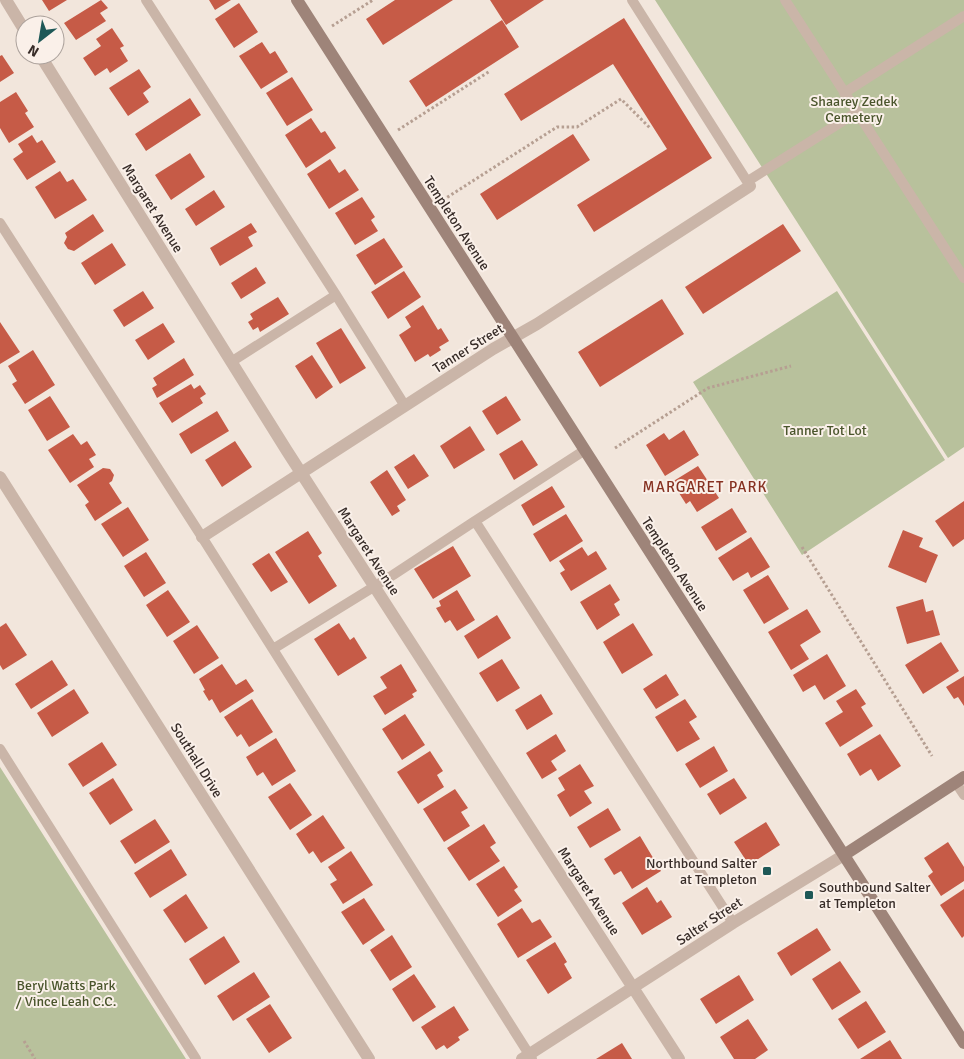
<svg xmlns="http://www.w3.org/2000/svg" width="964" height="1059" viewBox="0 0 964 1059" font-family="Signika,sans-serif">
<rect width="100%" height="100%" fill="#f2e6dc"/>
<path fill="#b8c19c" d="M655,0H964V447L948,458Z
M837,291L945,460L802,555L693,382Z
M0,767L186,1059H0Z"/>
<path fill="#c65b47" d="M42,0H67L49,11Z
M101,0L108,8L100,13L106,21L76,40L64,23Z
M209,0H231L215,10Z
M395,0H453L383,45L366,19Z
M490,0H544L506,25Z
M239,3L258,32L234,48L215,19Z
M624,18L712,158L594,232L577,205L667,149L613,64L521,121L504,94Z
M502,20L519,47L426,107L409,81Z
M112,28L124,46L120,48L128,61L110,73L107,68L95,76L83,58L101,46L96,39Z
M262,42L270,54L275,51L288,72L261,89L239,56Z
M2,55L14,73L0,82V56Z
M139,69L151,87L143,93L149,102L128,116L109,88Z
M292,77L313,110L287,126L266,93Z
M16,92L28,111L25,113L34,127L9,143L0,128V102Z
M190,98L201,115L146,151L135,134Z
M311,118L321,133L325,131L336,148L306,168L285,135Z
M573,134L590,160L497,220L480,194Z
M32,135L37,143L42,140L56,162L27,180L13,159L23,152L18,144Z
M190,153L205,177L171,200L155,175Z
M330,159L339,173L345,169L359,190L329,209L307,174Z
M60,171L67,182L73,179L87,200L55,219L35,187Z
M214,190L225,207L196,226L185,209Z
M362,197L375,217L371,220L378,231L355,245L335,213Z
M93,214L104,231L74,251L68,249L64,243L67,237L65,233Z
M251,223L257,232L248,237L253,246L220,266L210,248Z
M783,224L801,251L703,314L685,287Z
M384,238L403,267L375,285L356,255Z
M112,243L126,265L95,285L81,263Z
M256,267L266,283L241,299L231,283Z
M404,271L421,297L388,319L371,292Z
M143,291L154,308L124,327L113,310Z
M278,297L289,314L260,332L258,327L253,330L248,322L253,319L250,314Z
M662,299L684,334L600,387L578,352Z
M423,305L438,330L441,328L449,341L439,347L441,350L430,357L428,354L415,362L399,335L411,327L405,317Z
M0,322L20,352L0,364Z
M163,323L175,342L148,360L135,340Z
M341,328L366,368L340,384L316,343Z
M33,350L55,385L25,404L12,384L17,381L8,366Z
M312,355L333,387L316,399L295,366Z
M184,358L194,375L157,398L152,388L157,385L153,378Z
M191,384L194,389L200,385L206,394L200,398L203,403L172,423L159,403Z
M50,396L70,427L47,441L28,410Z
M506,396L521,420L497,435L482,411Z
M217,411L229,431L191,454L179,434Z
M470,426L485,450L454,469L440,446Z
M684,430L699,455L665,476L646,445L664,433L669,440Z
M73,434L81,445L87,441L96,455L89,459L94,467L70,483L48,450Z
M522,440L538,465L514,480L499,454Z
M235,441L252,467L222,487L205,460Z
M414,454L429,476L408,489L394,467Z
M698,466L719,498L697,512L690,501L686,504L672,482Z
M103,468L110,469L114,475L112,481L109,483L122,503L95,521L85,505L89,502L77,485Z
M387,470L406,500L397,506L400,511L392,516L370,482Z
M552,486L565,507L533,526L521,505Z
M964,501V539L953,547L935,521Z
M128,507L149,540L123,557L101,524Z
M732,508L747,532L716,551L701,527Z
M566,514L583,541L550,562L533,534Z
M903,530L923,538L919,547L938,555L926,583L888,567Z
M308,531L322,553L318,556L337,586L309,604L275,552Z
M751,537L770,567L751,578L748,572L733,581L718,558Z
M453,546L471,576L433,599L414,569Z
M582,547L588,556L596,551L607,569L571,591L560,573L565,570L559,561Z
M146,552L166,583L144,597L124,566Z
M269,553L288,582L271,592L252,564Z
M768,575L789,609L764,624L743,590Z
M610,584L620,600L614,604L620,615L597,630L580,602Z
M168,590L190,622L167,637L146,605Z
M457,590L475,620L457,631L450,620L445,623L436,608L441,606L439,601Z
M923,599L926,612L933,610L940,635L907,644L896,607Z
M807,609L821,632L800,645L809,659L791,670L768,632Z
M497,615L511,638L478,659L464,636Z
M6,623L27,655L3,670L0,665V627Z
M339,623L350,640L354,637L367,658L338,676L314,639Z
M633,623L653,655L622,674L603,642Z
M197,625L219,658L194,674L173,641Z
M941,642L959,671L923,694L905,665Z
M827,654L846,686L824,700L815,685L803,692L793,675Z
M502,659L520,688L497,702L479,673Z
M52,660L68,685L31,709L15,684Z
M222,664L236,685L246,679L254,691L220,713L212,699L209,701L203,691L205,690L199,679Z
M401,664L417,691L412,694L414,697L385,715L373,696L387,688L380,677Z
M666,674L679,695L656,709L643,689Z
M964,676V706L958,697L954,699L946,687Z
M74,689L89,713L52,737L37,713Z
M856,689L866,704L861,707L873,726L840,747L825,723L843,712L836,701Z
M541,694L553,714L527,730L515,710Z
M252,699L273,732L249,747L241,734L237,737L224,717Z
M685,699L697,717L689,722L700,739L677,752L655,717Z
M405,714L425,745L402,760L382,729Z
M556,734L566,751L551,761L557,770L542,779L526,753Z
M880,734L901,766L878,781L871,769L860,776L847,754Z
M276,738L296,771L272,786L263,772L257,776L246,757Z
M102,742L117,765L83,787L68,764Z
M714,746L728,771L700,788L685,764Z
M430,751L443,771L437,775L444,787L418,804L397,772Z
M580,764L594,786L584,791L592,803L570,817L557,795L565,790L558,778Z
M113,778L133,810L110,825L89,793Z
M734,778L747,798L720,815L707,794Z
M290,783L312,815L290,830L268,797Z
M455,789L468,808L461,812L470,826L444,842L423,809Z
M608,808L621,830L590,848L577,827Z
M323,815L345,848L321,863L313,851L309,854L296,834Z
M155,819L170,842L135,864L120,841Z
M766,822L780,845L749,865L734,842Z
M484,824L496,843L490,847L500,861L469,881L447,848Z
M640,836L661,871L632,889L621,871L614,875L604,859Z
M948,842L964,867V881L941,896L928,876L933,872L924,858Z
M171,849L187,875L150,898L134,873Z
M351,851L373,885L343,904L330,884L337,880L328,867Z
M504,866L518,887L514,890L522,901L498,917L476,884Z
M647,887L657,903L661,900L672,917L642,935L622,903Z
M964,889V936L962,938L940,905Z
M186,894L208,928L185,943L163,910Z
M364,898L385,930L363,945L341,912Z
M522,908L532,923L540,919L552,937L518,958L497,924Z
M817,928L831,950L791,976L777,953Z
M392,935L412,967L390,981L370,950Z
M224,936L240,962L205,985L189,959Z
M555,942L567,962L564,964L572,978L548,994L526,960Z
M840,961L861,992L832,1010L812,979Z
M254,972L270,997L233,1021L217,996Z
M414,974L436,1007L413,1022L392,989Z
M739,975L754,1000L716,1024L700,999Z
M866,1001L886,1032L858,1049L838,1019Z
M270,1004L292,1038L269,1053L246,1019Z
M454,1006L469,1030L458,1037L460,1040L447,1049L444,1045L436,1050L421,1027Z
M748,1019L768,1050L755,1059H734L720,1037Z
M890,1040L902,1059H860Z
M622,1043L632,1059H596Z"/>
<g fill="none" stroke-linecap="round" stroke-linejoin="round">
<path stroke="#b69f92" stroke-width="3" stroke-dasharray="2.5 2.5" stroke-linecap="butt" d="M332,26L373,0
M398,130L490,71
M443,200L557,127H577L621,99L650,128
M615,448L708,388L791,366
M802,547L932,756
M24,1041L35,1059"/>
<path stroke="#cab5a8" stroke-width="10" d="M146,0L336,295L405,406
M632,0L750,186
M785,0L964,278
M844,93L964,16
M748,181L857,112
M0,223L202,537L532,1059
M231,362L336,295
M585,450L475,521L733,923
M273,649L393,575L475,521
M0,749L196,1059
M956,783L964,795"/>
<path stroke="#cab5a8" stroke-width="12" d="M6,0L25,31
M40,55L287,451L679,1059
M0,477L369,1059
M202,537L493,349L537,324L750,186
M522,1059L733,923L844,855"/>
<path stroke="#9e8479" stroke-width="12" d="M297,0L964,1043
M844,855L964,777"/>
</g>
<g fill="#1e5857" stroke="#faf0e9" stroke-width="2">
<rect x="762" y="866" width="10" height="10" rx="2.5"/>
<rect x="804" y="890" width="10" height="10" rx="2.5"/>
</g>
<g text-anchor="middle" stroke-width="4" stroke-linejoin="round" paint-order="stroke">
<g font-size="14" fill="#4a552c" stroke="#faf0e9">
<text x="854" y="106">Shaarey Zedek<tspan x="854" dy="16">Cemetery</tspan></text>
<text x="825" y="435">Tanner Tot Lot</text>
<text x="66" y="990">Beryl Watts Park<tspan x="66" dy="16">/ Vince Leah C.C.</tspan></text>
</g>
<g font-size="14" fill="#372c28" stroke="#faf0e9">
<text transform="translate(153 208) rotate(58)" y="5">Margaret Avenue</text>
<text transform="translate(457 223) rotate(57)" y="5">Templeton Avenue</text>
<text transform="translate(468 348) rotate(-32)" y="5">Tanner Street</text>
<text transform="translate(369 551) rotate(57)" y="5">Margaret Avenue</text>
<text transform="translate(675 564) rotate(57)" y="5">Templeton Avenue</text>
<text transform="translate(197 760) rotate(58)" y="5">Southall Drive</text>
<text transform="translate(589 891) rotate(57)" y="5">Margaret Avenue</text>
<text transform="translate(709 921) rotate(-33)" y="5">Salter Street</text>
</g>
<g font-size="14" fill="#372c28" stroke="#faf0e9" text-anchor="end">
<text x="757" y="868">Northbound Salter<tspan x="757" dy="16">at Templeton</tspan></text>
<text x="819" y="892" text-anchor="start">Southbound Salter<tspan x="819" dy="16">at Templeton</tspan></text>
</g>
<g font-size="15" letter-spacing="1" fill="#863121" stroke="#faf0e9">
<text x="705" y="492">MARGARET PARK</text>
</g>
</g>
<g transform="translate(40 40) rotate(211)"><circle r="24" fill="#faf0e9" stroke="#aca29c"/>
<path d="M0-4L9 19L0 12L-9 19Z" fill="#1e5857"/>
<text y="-8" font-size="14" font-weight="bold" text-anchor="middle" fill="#372c28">N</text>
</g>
</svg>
